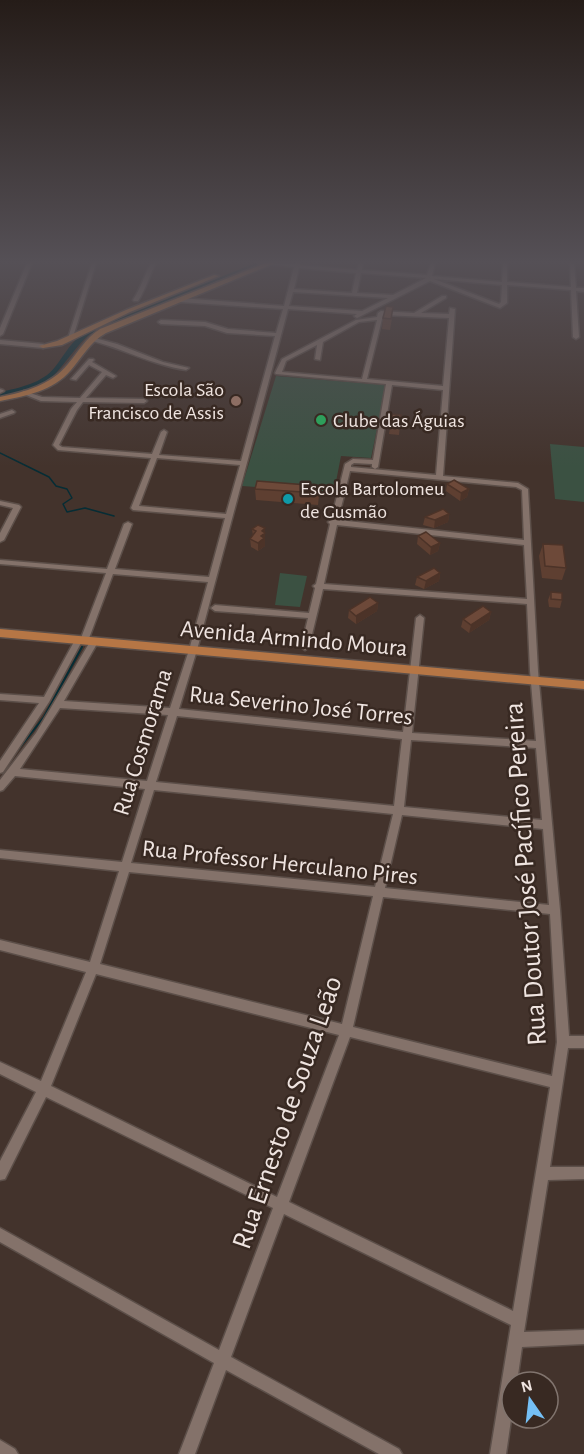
<svg xmlns="http://www.w3.org/2000/svg" width="584" height="1454" viewBox="0 0 584 1454" font-family="'Alegreya Sans',sans-serif">
<rect width="100%" height="100%" fill="#43332c"/>
<path fill="#3b5142" d="M276,376L386,385L371,458L341,456L334,492L242,486Z
M550,444L584,447V502L555,499Z
M280,573L307,576L300,607L275,605Z"/>
<path fill="#062d35" d="M255,263H267L90,334C76,346 68,360 56,373C43,387 18,394 0,396V392C19,388 43,383 55,367C66,353 70,342 86,332Z"/>
<g fill="none" stroke-linecap="round" stroke-linejoin="round">
<path stroke="#062d35" stroke-width="1.5" d="M0,453L49,477L56,486L67,489L72,498L63,504L67,512L85,508L114,516"/>
<path stroke="#062d35" stroke-width="2" d="M17,751L44,717L82,647"/>
<path fill="#062d35" fill-rule="evenodd" d="M210,280L213,282L212,283L172,298L167,297Z"/>
<g stroke="#5c4f49" stroke-width="3">
<path id="minor" d="M27,263H32L3,334L0,336V328Z
M92,263H96L73,337L68,338Z
M151,263H156C149,276 146,289 138,301H134L133,300C141,288 144,276 151,263Z
M258,263L295,264L296,263H300V265L357,270L359,263H363L362,270L427,275L431,263H435L432,276L502,282L503,263H507V282L571,287L570,263H574L576,288H584V292L576,291L579,337L576,339L573,337L571,290L507,285V303L500,308L430,281L357,318L354,316L357,314L288,309L197,650L179,709L403,732L416,618L420,615L424,618L412,733L536,741L530,671L527,604L323,589L309,647L305,650L301,647L308,618L215,611L211,608L215,605L309,613L315,588L313,586L316,584L330,524L328,522L331,520L345,464L353,459L373,460L386,384L276,374L275,373L282,359L356,320L377,317L378,313L381,311L414,313L442,296H446V298L421,313L449,314L450,308L455,309L443,476L518,483L528,489L538,671L560,910L569,1036H584V1048H568L550,1167H584V1179L548,1180L524,1332L584,1330V1344L522,1347L517,1382H512V1413L506,1454H490L511,1325L284,1214L231,1357L399,1449L402,1454H379L226,1370L195,1454H179L214,1363L0,1242V1228L219,1350L273,1208L46,1097L5,1179L0,1180V1161L36,1092L0,1074V1062L41,1081L86,972L0,950V940L90,962L119,871L0,858V850L122,862L145,789L15,776L3,790L0,791V780L36,733L91,640H97L98,642L64,701L170,708L189,650L208,582L113,574L88,641L87,643H81L49,702L3,772L0,773V761L39,703L0,700V694L44,697L76,638H81L106,573L0,564V560L107,569L124,524L128,522L132,524L115,569L209,577L225,518L133,510L131,508L151,458L58,450L53,445L71,409L77,402L41,401L21,393L24,391L42,397L80,398L102,372L89,365L76,380L71,379L89,359H93L94,360L92,362L116,376L113,378L106,375L86,398L144,399L147,401L144,403L83,402L77,410L59,445L62,447L152,454L161,432L164,430L167,432L159,455L241,461L275,336L227,333L205,326L161,324L158,322L161,320L205,322L228,329L276,333L283,309L180,302L177,300L180,298L284,306L294,267ZM299,268L356,273L352,293L294,289ZM361,273L426,278L393,295L357,293ZM434,279L502,285L501,302L499,304ZM293,292L388,298L362,311L289,306ZM383,315L449,318L443,386L367,379ZM377,320L362,379L282,372L286,361L317,345L315,359L320,360L323,342L359,322ZM392,385L443,390L436,475L351,467V465L354,463L372,464V467L375,469L378,467ZM157,458L240,465L226,514L139,506ZM350,471L516,487L522,490L524,540L338,520ZM337,525L524,545L527,599L324,584ZM60,708L168,715L147,781L20,769ZM177,716L402,739L394,806L156,782ZM411,740L536,748L542,820L404,807ZM154,790L393,814L375,887L131,863ZM402,815L543,829L549,905L385,888ZM129,872L373,896L342,1024L100,964ZM383,897L550,914L557,1042L552,1076L353,1027ZM96,974L339,1035L277,1197L51,1086ZM350,1037L550,1087L513,1311L289,1202Z
M91,337L117,344L163,362L189,368L186,370C152,365 122,348 89,340V338Z
M0,340L43,344L46,346L43,348L0,344Z
M0,389L3,390L4,391L0,393Z
M12,410L15,412L14,413L0,418V414Z
M0,501L19,505L21,507L4,540L0,542V533L13,508L0,505Z
M0,1440L15,1449L18,1454H0Z"/>
</g>
<g stroke="#5c4f49" stroke-width="3">
<path id="major" d="M266,263H275L106,333C90,342 83,356 71,370C53,391 26,396 0,401V397C25,392 51,385 68,364C79,351 85,339 100,329Z
M214,275L219,276L130,312L62,345L43,348L39,346L57,341L126,310Z
M0,629L584,681V689L0,637Z"/>
</g>
<use href="#minor" fill="#84726a" fill-rule="evenodd"/>
<use href="#major" fill="#b67645" fill-rule="evenodd"/>
</g>
<path fill="#5e3f31" d="M383,318H392L390,330L382,329Z
M392,414L401,415L399,435L389,434Z
M447,484L469,489L467,497L460,501L446,491Z
M320,486L318,505L256,500L255,489Z
M449,514L448,522L434,528L423,525L425,517Z
M265,528V546L258,551L251,547L250,539L253,536L252,529Z
M418,536L440,543L438,551L430,555L417,544Z
M543,544L566,568L562,580L542,578L539,556Z
M440,573L439,581L424,589L415,585L417,577Z
M551,592L562,600L560,608L549,607L548,600Z
M378,603L377,611L356,624L348,618L349,610Z
M491,612L489,620L469,633L461,627L463,619Z"/>
<path fill="#4c3328" d="M469,489L467,497L460,501L461,493Z
M449,514L448,522L434,528L435,520Z
M265,528V546L258,551V543L262,531Z
M440,543L438,551L430,555L431,547Z
M440,573L439,581L424,589L426,581Z
M378,603L377,611L356,624V616Z
M491,612L489,620L469,633L471,625Z"/>
<path fill="#6d4939" stroke="#4c3328" stroke-width="1.5" d="M386,306L393,307L391,319L383,318Z
M392,414L401,415L400,427L390,426Z
M454,480L469,489L461,493L447,484Z
M257,481L320,486L319,493L255,489Z
M443,509L449,514L435,520L425,517Z
M258,525L265,528L262,531L265,533L261,536L264,538L258,543L250,539L256,531L252,529Z
M426,532L440,543L431,547L418,536Z
M543,544L563,545L566,568L545,566Z
M434,568L440,573L426,581L417,577Z
M551,592L562,593V600L551,599Z
M370,597L378,603L356,616L349,610Z
M483,606L491,612L471,625L463,619Z"/>
<linearGradient id="sky" x2="0" y2="1"><stop stop-color="#251c18"/><stop offset="0.56" stop-color="#555056"/><stop offset="1" stop-color="#555056" stop-opacity="0"/></linearGradient>
<rect width="584" height="467" fill="url(#sky)"/>
<circle fill="#8d6e63" stroke="#382922" stroke-width="2" cx="236" cy="401" r="6"/>
<circle fill="#2e9e5b" stroke="#382922" stroke-width="2" cx="321" cy="420" r="6"/>
<circle fill="#0f9aa8" stroke="#382922" stroke-width="2" cx="288" cy="499" r="6"/>
<g text-anchor="middle" stroke-width="5" stroke-linejoin="round" paint-order="stroke">
<g font-size="20" fill="#efe4e0" stroke="#382922" text-anchor="start">
<text x="224" y="396" text-anchor="end">Escola São<tspan x="224" dy="23">Francisco de Assis</tspan></text>
<text x="333" y="427">Clube das Águias</text>
<text x="300" y="495">Escola Bartolomeu<tspan x="300" dy="23">de Gusmão</tspan></text>
</g>
<g font-size="24" fill="#efe4e0" stroke="#382922">
<text transform="translate(294 638) rotate(5)" y="8">Avenida Armindo Moura</text>
<text transform="translate(301 705) rotate(6)" y="8">Rua Severino José Torres</text>
<text transform="translate(142 742) rotate(-73)" y="8">Rua Cosmorama</text>
<text transform="translate(280 862) rotate(6)" y="8">Rua Professor Herculano Pires</text>
</g>
<g font-size="28" fill="#efe4e0" stroke="#382922">
<text transform="translate(524 874) rotate(-94)" y="10">Rua Doutor José Pacífico Pereira</text>
<text transform="translate(286 1112) rotate(-71)" y="10">Rua Ernesto de Souza Leão</text>
</g>
</g>
<g transform="translate(530 1400) rotate(346)"><circle r="28" fill="#382922" stroke="#81746e" stroke-width="1.5"/>
<path d="M0-4.5L10 22L0 15L-10 22Z" fill="#75c0f6"/>
<text y="-9" font-size="16" font-weight="bold" text-anchor="middle" fill="#efe4e0">N</text>
</g>
</svg>
